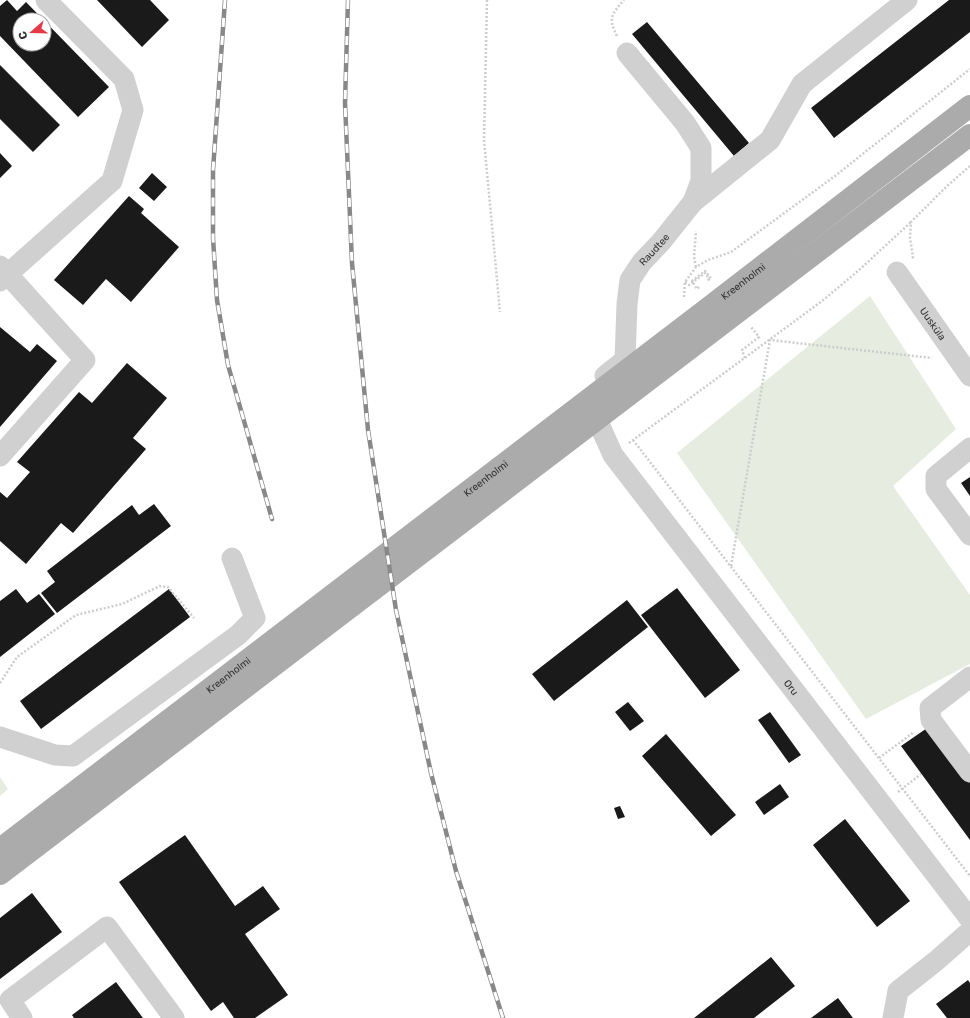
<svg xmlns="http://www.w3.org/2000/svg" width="970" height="1018" viewBox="0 0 970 1018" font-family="Rubik,sans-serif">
<rect width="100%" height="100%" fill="#fff"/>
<path fill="#e6ecdf" d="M870,296L956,429L893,486L970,595V664L866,719L677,453Z
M0,777L8,789L0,796Z"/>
<path fill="#1a1a1a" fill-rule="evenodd" d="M7,0L17,11L26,2L109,87L78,117L0,36V6ZM20,20H44V44H20Z
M97,0H150L169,20L142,47Z
M949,0H970V32L834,138L811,108Z
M647,22L749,143L734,156L632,34Z
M0,65L60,125L33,152L0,119Z
M0,153L12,166L0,178Z
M152,173L167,187L154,201L139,188Z
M129,196L144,209L141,213L179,247L131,302L106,279L83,305L54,280Z
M0,327L30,352L37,344L57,361L0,427Z
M127,363L167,398L133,438L146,449L73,533L61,523L26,564L0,541V492L7,498L30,472L17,462L79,392L92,403Z
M970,477V496L961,483Z
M154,504L171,526L57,613L41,593L55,582L47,571L132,505L139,515Z
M677,588L740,670L705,698L641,615Z
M16,589L27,603L39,594L55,614L0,657V601Z
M169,589L190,617L41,729L20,701Z
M627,600L648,627L554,701L532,674Z
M628,702L644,721L630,731L615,712Z
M770,712L801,755L789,763L758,720Z
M930,726L970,781V840L901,746Z
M666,734L736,815L711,836L642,756Z
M780,784L789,797L764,815L755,802Z
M620,806L625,817L618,819L614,808Z
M845,819L910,901L877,927L813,845Z
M185,835L235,906L263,886L280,909L245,934L288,995L255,1018H234L223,1002L211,1011L119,882Z
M32,893L62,932L0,979V918Z
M771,957L795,986L754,1018H694Z
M968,980L970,983V1018H947L936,1004Z
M116,982L143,1018H74L72,1015Z
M838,998L853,1018H811Z"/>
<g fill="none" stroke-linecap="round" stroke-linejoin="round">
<path stroke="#cdcdcd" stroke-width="2.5" stroke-dasharray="2 2" stroke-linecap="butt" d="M487,0L484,140L500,312
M617,36C608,18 611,15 624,0
M912,258L913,257L910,238L911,222L947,186L970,166
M696,267L694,257L696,231
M685,282L689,285L705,273L709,279L707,281
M699,287L697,289L692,281L705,271L712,280
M684,297L685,282L696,267L708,260L731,252L835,176L970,69
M745,358L742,350L759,337L751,327
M633,440L970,876
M629,443L822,301L858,271L911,222
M731,566L770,340L932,358
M0,683L17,657L76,615L122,604L160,586L168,587L194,618
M879,758L914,732
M898,792L921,774"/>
<g stroke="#d0d0d0" stroke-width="21">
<path d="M693,202L770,140L802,84L907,0"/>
<path d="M0,266L85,360L0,456"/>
<path id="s1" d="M897,272L970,376"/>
<path d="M0,281L112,181L133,110L124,79L46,0"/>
<path id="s2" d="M605,376L625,360L627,304L630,280L642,262L661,242L693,202L701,181V148L685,123L627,53"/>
<path id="s3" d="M592,403L599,424L613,455L970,919"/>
<path d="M970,448L936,476V489L970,535"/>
<path d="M970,677L930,708L931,720L970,772"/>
<path d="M0,737L55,755L73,756L238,635L255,618L232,558"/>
<path d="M22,1018L10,1000L107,927L174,1018"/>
<path d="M893,1018L898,991L936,961L970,931"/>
</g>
<g stroke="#ababab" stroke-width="22">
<path id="s4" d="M0,849L707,309L970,106"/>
<path d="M0,874L970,135"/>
</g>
<g stroke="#888" stroke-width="4.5">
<path id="rail" d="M225,0L213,170V238L217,300L228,365L272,519
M348,0L345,103L352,263L368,430L396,610L431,773L456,871L503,1018"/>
</g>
<use href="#rail" stroke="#fff" stroke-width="3" stroke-dasharray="9" stroke-linecap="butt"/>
</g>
<g text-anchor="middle" stroke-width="4" stroke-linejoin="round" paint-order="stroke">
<g font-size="10" fill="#333" stroke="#fff">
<text dy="4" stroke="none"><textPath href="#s2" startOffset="145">Raudtee</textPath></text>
<text dy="4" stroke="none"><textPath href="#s4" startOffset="935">Kreenholmi</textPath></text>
<text dy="4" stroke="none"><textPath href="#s1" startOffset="63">Uusküla</textPath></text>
<text dy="4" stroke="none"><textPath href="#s4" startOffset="611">Kreenholmi</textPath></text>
<text dy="4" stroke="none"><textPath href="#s4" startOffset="287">Kreenholmi</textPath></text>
<text dy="4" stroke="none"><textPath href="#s3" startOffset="349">Oru</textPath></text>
</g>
</g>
<g transform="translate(32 32) rotate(250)"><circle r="19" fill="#ffffff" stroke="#adadad"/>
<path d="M0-3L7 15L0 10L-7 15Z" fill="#e63946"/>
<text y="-6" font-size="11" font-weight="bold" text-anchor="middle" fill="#333333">С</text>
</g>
</svg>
